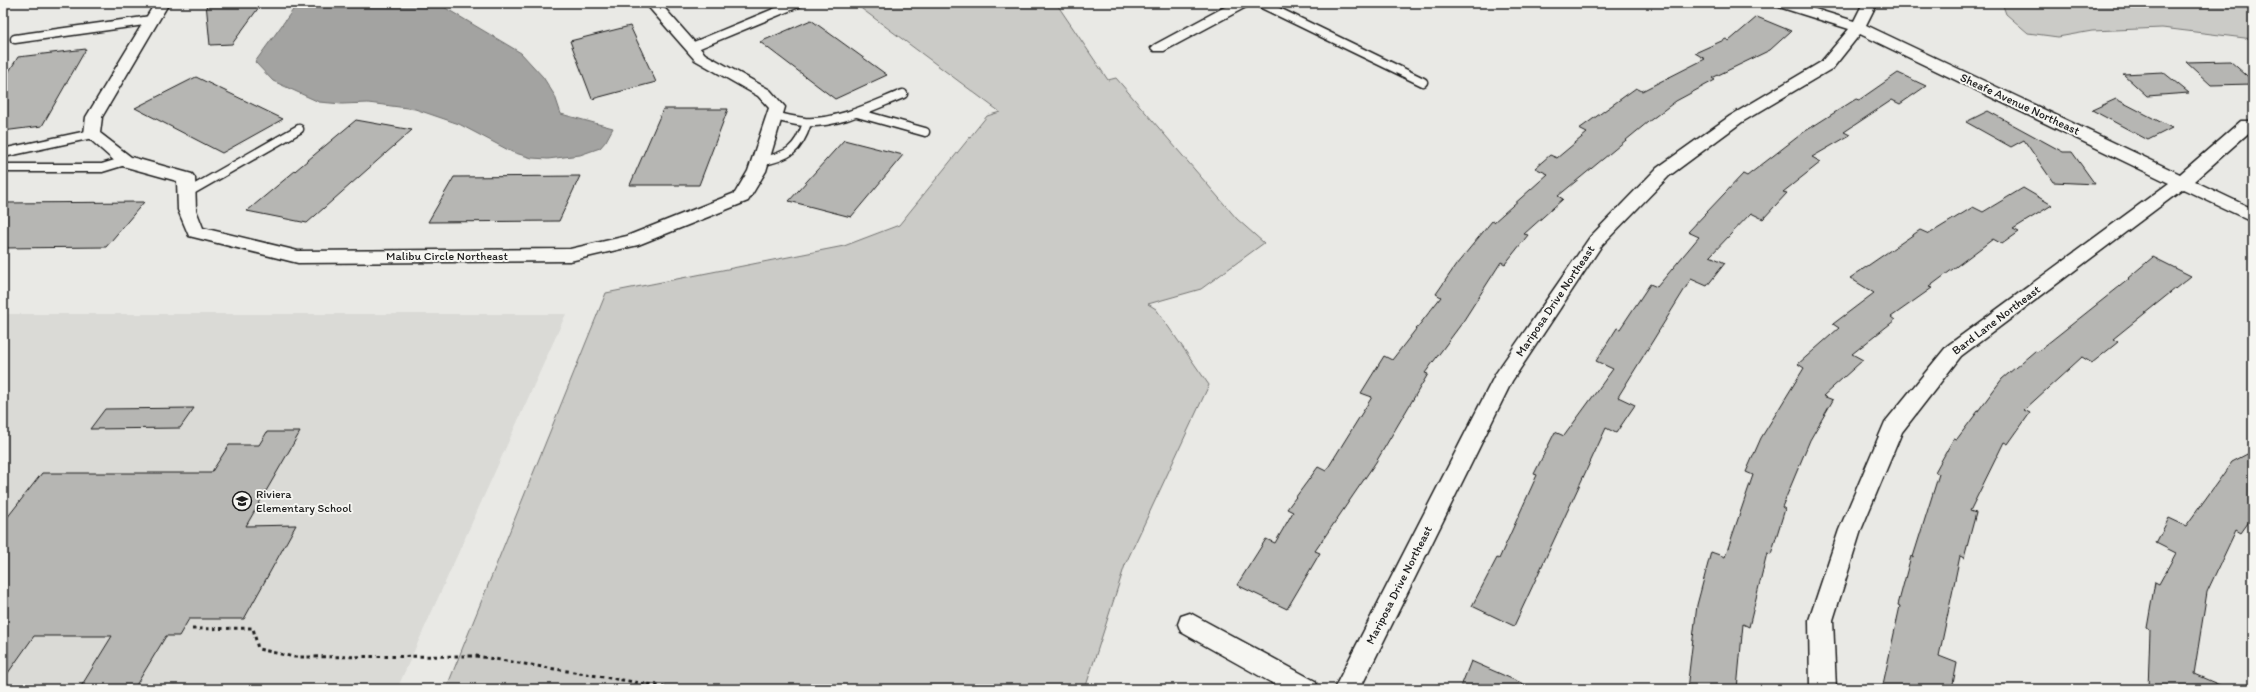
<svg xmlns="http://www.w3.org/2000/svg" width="2256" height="692" viewBox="0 0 2256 692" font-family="Itim,sans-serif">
<rect width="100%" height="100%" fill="#e9e9e5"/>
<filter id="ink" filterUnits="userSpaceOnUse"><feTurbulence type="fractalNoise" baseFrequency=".025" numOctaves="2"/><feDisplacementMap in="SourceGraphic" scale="8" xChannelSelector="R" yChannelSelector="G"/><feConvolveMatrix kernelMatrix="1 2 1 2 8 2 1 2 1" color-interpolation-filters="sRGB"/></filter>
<g filter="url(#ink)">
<path fill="#dadad6" d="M3,314H566L397,689H3Z"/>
<path fill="#cbcbc7" stroke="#747472" d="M854,3H1056L1108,80L1116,78L1237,219L1264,243L1201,289L1148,304L1156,309L1209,385L1125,565L1085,689H446L606,293L844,246L899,225L987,116L1000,112Z
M2002,3H2253V39L2162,28L2092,31L2058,37L2028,33L2006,14Z"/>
<path fill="#a3a3a1" stroke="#6d6d6c" d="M298,3H437L521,53L543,77L555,96L561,114L613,128L606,141L600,148L580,155L548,159L532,158L512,152L459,124L415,109L368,103L342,104L319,102L273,81L255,62Z"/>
<path fill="#b6b6b3" stroke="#1c1c1c" d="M206,3H262L232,44L210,45Z
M1757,17L1791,31L1770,50L1712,78L1715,80L1676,101L1648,122L1558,196L1563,199L1524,234L1528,235L1505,264L1501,262L1462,323L1425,373L1428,374L1376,462L1315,551L1320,553L1287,609L1237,585L1266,539L1275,543L1293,512L1287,509L1318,467L1326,471L1372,397L1361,393L1384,356L1392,360L1441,297L1436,294L1456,265L1492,221L1494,222L1548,174L1535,168L1550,155L1557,158L1587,133L1579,129L1636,88L1642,91L1705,59L1695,53L1726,39L1729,41Z
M811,20L887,75L835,99L760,42Z
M630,26L656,82L592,99L570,41Z
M86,49L42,126L3,131V81L18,57Z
M2230,61L2253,81V84L2211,85L2186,62Z
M2163,72L2189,93L2147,96L2123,74Z
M1898,73L1926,86L1900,104L1892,100L1844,132L1850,135L1812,157L1821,162L1783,192L1787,193L1763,219L1751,213L1710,256L1725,263L1707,286L1691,279L1618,397L1635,405L1616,433L1606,428L1514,626L1472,606L1497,558L1499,559L1537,475L1534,474L1555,432L1564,436L1613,369L1596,361L1617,328L1620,329L1650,284L1657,287L1699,237L1688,232L1743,174L1747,176L1804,132L1856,99L1859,100Z
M196,77L283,119L222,153L135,108Z
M2116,99L2172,128L2148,140L2092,110Z
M663,109H728L699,185H630Z
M1988,111L2063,152H2072L2095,184L2053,182L2024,140L2011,147L1966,122Z
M356,120L412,130L307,223L247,211Z
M844,140L903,155L851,217L789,201Z
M580,176L559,221L428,222L454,177Z
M2023,188L2052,205L2013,229L2019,232L2002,244L1993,239L1929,287L1932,288L1891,317L1895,320L1852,354L1863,360L1823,396L1833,400L1810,440L1782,507L1785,509L1771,554L1767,553L1749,627L1743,624L1737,689H1687L1697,605L1711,552L1725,557L1753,475L1746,472L1761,438L1804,368L1798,364L1839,328L1833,324L1874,293L1850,278L1920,230L1929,234L1973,207L1983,212Z
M144,202L106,247L3,248V203Z
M2153,257L2191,276L2113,339L2118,342L2092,363L2082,357L2024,410L2030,413L2008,444L2004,442L1970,511L1976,513L1964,558L1960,556L1939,656L1957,663L1952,689H1882L1900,606L1898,605L1911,556L1913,557L1939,474L1935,472L1954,438L1957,439L2002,379L2035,351L2037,352L2129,279L2128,278Z
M194,408L180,428L90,429L105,409Z
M267,432H300L246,526L296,525L244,619H189L179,636H166L135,687L80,688L112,636H34L3,680V523L42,473H211L229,445H259Z
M2253,451V516L2241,533L2236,530L2207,592L2194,674L2229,689H2148L2150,630L2147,628L2155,582L2159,584L2176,553L2156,543L2169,518L2186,526L2232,462Z
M1471,661L1535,689H1460Z"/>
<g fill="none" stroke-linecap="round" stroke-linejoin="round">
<g stroke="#1c1c1c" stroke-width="11">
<path id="lane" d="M1260,3L1423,82
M15,39L151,20
M692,47L798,3
M857,113L925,132
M774,116C784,118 794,121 805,122C838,124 872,106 903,94
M3,153L92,134
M760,162C788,156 798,151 807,123
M3,168H102L125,161
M187,193L299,129"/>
</g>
<g stroke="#1c1c1c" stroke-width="3">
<path id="street" d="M155,3H169L102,117L100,133L131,157L192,174L195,178L196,210L203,228L298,251L570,249L627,236L735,193L748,171L769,108L758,96L695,60L645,3H660L705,54L770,90L785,107L766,171L748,201L638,245L570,261L298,263L189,236L178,210L177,181L119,165L84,134L86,117Z
M1232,3H1250L1248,6L1164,51H1154L1151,48L1154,45Z
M1774,3H1796L1854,21L1863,3H1877L1866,25L2180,174L2241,121H2253V129L2194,181L2253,209V222L2183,189L1961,356L1902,432L1861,530L1833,620L1836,689H1810L1809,620L1839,530L1885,422L1947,346L2169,183L1860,34L1833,68L1742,122L1669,176L1602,245L1512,381L1360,689H1334L1496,373L1590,237L1657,168L1730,116L1821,62L1849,29L1776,6Z
M1190,613L1315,681L1319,689H1283L1181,632L1178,624L1181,616Z"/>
</g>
<path stroke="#1c1c1c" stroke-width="3" stroke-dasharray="3.5 3.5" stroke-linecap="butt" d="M192,629L253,628L258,649L294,657L476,656L677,689"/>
<use href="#lane" stroke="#f6f6f2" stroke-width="8"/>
<use href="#street" fill="#f6f6f2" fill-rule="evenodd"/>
</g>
</g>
<defs>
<g id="school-ring" transform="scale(1)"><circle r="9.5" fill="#f6f6f2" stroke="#1c1c1c" stroke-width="1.5"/><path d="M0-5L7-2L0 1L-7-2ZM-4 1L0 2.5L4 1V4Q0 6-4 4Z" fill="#1c1c1c"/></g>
</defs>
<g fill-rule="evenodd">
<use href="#school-ring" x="242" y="501"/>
</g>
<g text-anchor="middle" stroke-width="4" stroke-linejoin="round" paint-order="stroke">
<g font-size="12" fill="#1c1c1c" stroke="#f6f6f2">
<text transform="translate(2020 104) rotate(25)" y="4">Sheafe Avenue Northeast</text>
<text x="447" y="260">Malibu Circle Northeast</text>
<text transform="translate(1555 301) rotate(-56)" y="4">Mariposa Drive Northeast</text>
<text transform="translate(1996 320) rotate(-37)" y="4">Bard Lane Northeast</text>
<text transform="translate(1399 585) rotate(-63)" y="4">Mariposa Drive Northeast</text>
</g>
<g font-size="12" fill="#1c1c1c" stroke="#f6f6f2" text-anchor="start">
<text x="256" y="498">Riviera<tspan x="256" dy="14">Elementary School</tspan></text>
</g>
</g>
<rect width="2256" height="692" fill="none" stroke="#f6f6f2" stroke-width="16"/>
<rect x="8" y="8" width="2240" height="676" fill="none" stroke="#1c1c1c" stroke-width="1.5" filter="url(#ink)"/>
</svg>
